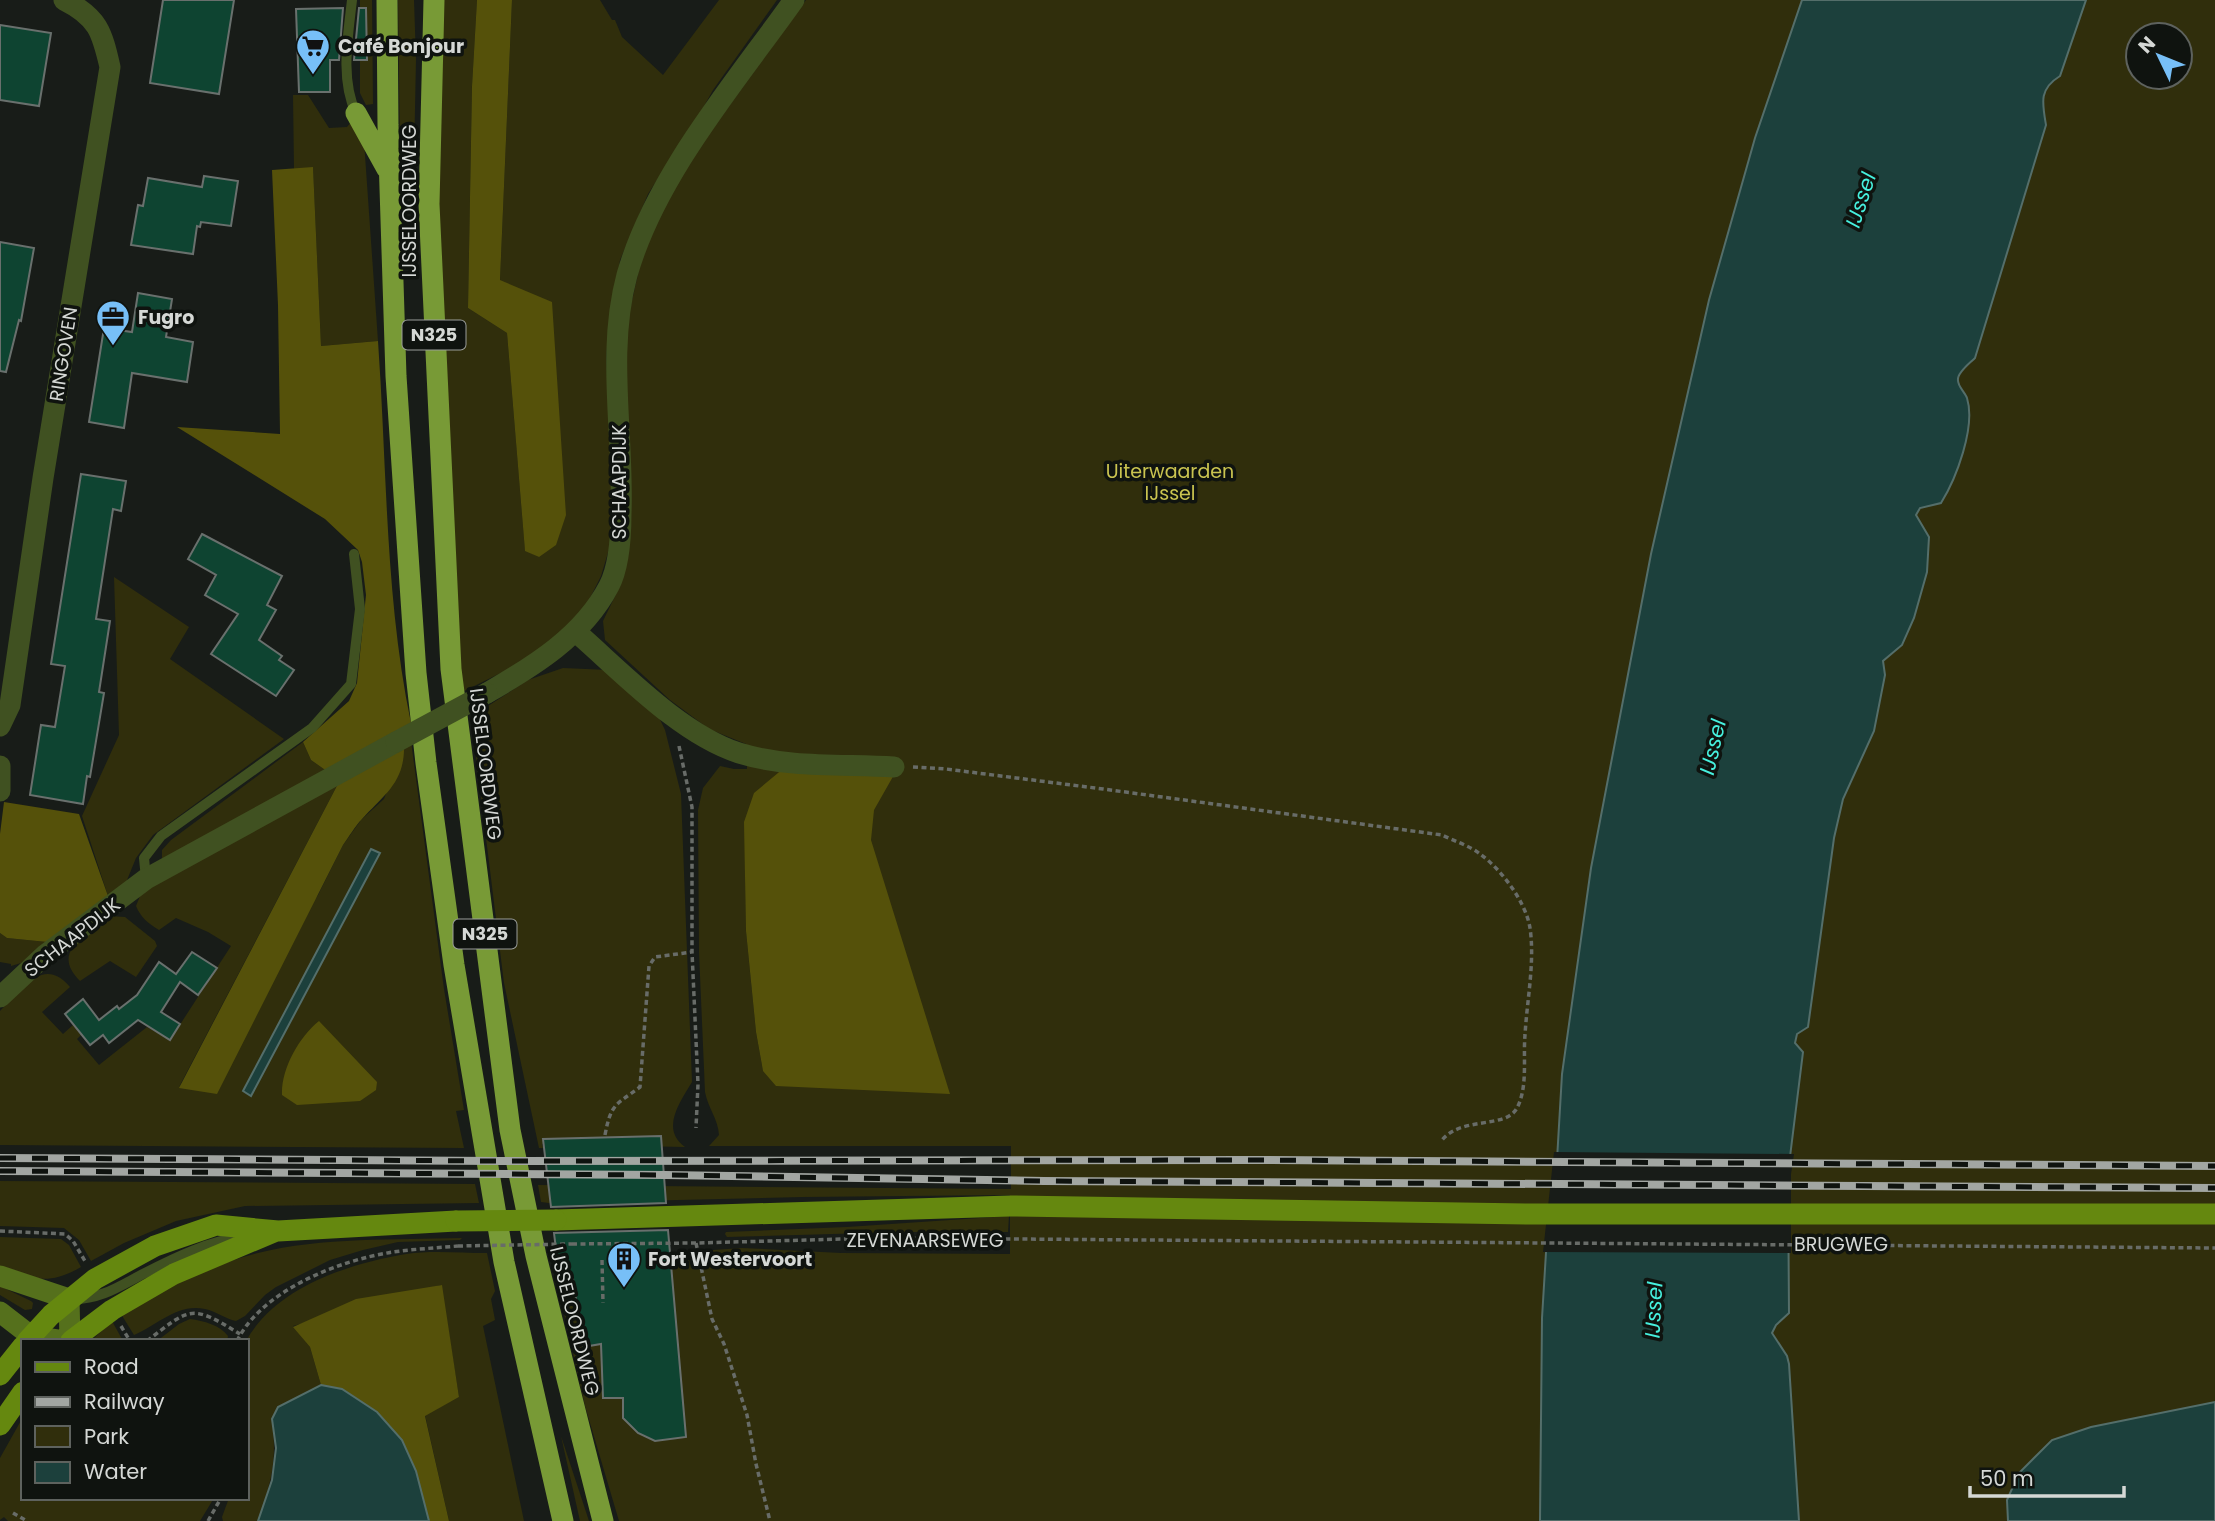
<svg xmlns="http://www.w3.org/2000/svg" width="2215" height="1521" viewBox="0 0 2215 1521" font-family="Poppins,sans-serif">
<rect width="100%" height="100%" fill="#181c18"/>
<path fill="#302e0c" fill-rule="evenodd" d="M360,0H372L373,104L366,105L360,93Z
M398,0H414L416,60L414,157L400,156Z
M440,0H477L472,86L468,308L507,333L525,550L539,557L500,280L512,0H600L612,20H615L622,37L663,75L719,0H777L713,90L699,115L648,194L620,260L610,319L606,356L614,515L610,546L601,576L588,602L562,634L513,667L462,692L443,348L435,54Z
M806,0H1802L1755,138L1709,300L1651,554L1591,868L1562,1074L1541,1521H619L585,1406L557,1282L573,1279L583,1347L601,1344L603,1398H623V1418C646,1440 655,1443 686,1437L670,1253L742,1248L841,1253L1010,1254V1195L803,1197L549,1203L541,1202L538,1185L1011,1189V1146H709L719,1135C718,1119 708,1108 705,1092L699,952L698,810L703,788L720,766L734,769H747L746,744L709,729L670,700L605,640L603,621L620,586L627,323L642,256L662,208L687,164ZM745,821L763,1071L756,1032L746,931Z
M2077,0H2215V1521H1765L1771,1332L1788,1265V1173L1795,1043L1827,841L1874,679L1900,522L2029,110ZM2138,35H2180V77H2138Z
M293,95H308L329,128L347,127L352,121L364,141L378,341L321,346L313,168L294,169Z
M114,577L189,627L170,659L284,739L153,835L136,858L125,885L108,896L82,816L119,735Z
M563,668L608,670L654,707L665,730L681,794L692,1082C680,1102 660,1129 685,1147L542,1144L543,1148H539L504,983L471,717L528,680Z
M411,741L444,989L464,1110L456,1111L464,1148L0,1145V1011C22,990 43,955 70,987L42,1012L63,1034L73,1025L81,1035L77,1039L99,1065L147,1027L170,1040L231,946L208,932L176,918L159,930C148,923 141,918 136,906L140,896L148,889L340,780L179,1087L318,895L343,845L361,820L384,799L404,745ZM371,849L379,854L251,1096L243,1091Z
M303,742L311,760L328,772L162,859V850L171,840Z
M109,916L125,917L155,941L157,946L136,977L110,961L80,981C50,951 86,936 109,916Z
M0,933L7,938L47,942L21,963L11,966V964L0,962Z
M0,1181L475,1184L479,1203L245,1206L176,1221L124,1243L91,1261L79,1240L64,1228L0,1226Z
M1009,1216L1008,1232H903L727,1237L725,1234L726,1232L847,1227Z
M0,1237L61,1239L69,1245L81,1267C48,1286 34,1279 0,1268Z
M462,1238L460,1240L398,1242L363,1250L330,1260L276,1287L265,1295L245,1316L236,1321C225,1319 216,1311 205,1309C177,1303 158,1325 134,1335L121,1314C164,1288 210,1265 258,1253C322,1237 396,1240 462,1238Z
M487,1253L495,1291L491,1299L495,1320L483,1326L524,1521H449L425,1415L459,1397L441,1285L293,1326L310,1347L321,1385L301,1395L272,1419C277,1461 272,1481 258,1521H223L222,1517L229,1498H247L246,1341C276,1287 348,1264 406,1254C432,1250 460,1253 487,1253Z
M0,1286L31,1301L33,1303L32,1309L25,1310L0,1295Z
M190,1319C204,1321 220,1325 228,1336L227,1341H157L179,1324Z
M112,1321L123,1341H91Z
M23,1417V1498H214L200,1521H8L4,1517L0,1520V1458Z
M561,1436L589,1521H580Z"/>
<path fill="#55510a" d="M477,0H512L500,280L552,302L566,515L556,545L539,557L525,551L507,333L468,308L472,86Z
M313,167L321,346L378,341C387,468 385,598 411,723L328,772L311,760L303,742L349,701L357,683L366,595L362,562L358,550L325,519L177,427L280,434L278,305L272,170Z
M404,745C405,782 385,794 362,819C355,826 349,837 343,845L217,1094L179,1088L340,780Z
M784,768L895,773L874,810L871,840L950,1094L776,1086L763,1071L756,1032L746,931L744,822L754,793Z
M4,802L79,814L108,896L47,942L7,938L0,933V834Z
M319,1021L377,1082L376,1090L360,1101L297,1105L282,1095C281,1069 299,1037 319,1021Z
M442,1285L459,1397L425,1416L449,1521H429L416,1471L402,1440L377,1412L342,1389L321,1385L310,1347L293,1327L356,1299Z"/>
<path fill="#1c403c" stroke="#546e6a" stroke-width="2" d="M1802,0H2086L2060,76C2039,89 2042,102 2046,125L1975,358C1970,363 1958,372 1958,379C1957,386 1965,392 1967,398C1976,427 1956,479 1941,503L1920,508L1916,515L1929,537L1927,572L1914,618L1902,645L1883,661L1885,675L1874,731L1843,799L1834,838L1808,1027L1797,1034L1795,1043L1803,1052L1788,1173L1789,1313L1776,1325L1772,1333L1787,1356L1789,1364L1799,1521H1540L1542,1318L1547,1236L1556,1177L1562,1074L1591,868L1651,554L1709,300L1755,138Z
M371,849L380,853L251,1096L243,1091Z
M321,1385L342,1389L377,1412L402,1440L416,1471L429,1521H258L272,1480L276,1448L272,1419L278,1407Z
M2215,1402V1521H2008L2007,1500L2019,1473L2052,1440L2091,1427Z"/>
<path fill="#181c18" d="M1554,1152L1794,1154L1791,1174V1253L1543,1252Z"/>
<path fill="#0e4431" stroke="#69706d" stroke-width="2" d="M163,0H234L219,94L150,83Z
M343,8L339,60H330V92H299L296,9Z
M359,8H366L367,60H354Z
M0,25L51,33L39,106L0,100Z
M204,176L238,181L231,226L201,222L200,227L197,226L193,254L131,245L138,205L143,206L148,178L202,187Z
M0,242L34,248L21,321L19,320L6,372L0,371Z
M138,293L172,299L166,337L193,342L187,382L132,373L124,428L89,422L104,328L132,332Z
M81,474L126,481L121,511L113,509L96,619L110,621L99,692L104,693L90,777L87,776L83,804L30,795L41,725L55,727L65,666L51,664Z
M202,534L282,576L267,605L276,610L259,640L282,656L279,660L294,670L276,696L211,654L238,614L205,595L216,575L188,559Z
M192,952L217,968L198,995L180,982L161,1012L180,1024L170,1040L138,1020L109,1043L103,1035L90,1045L65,1014L83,999L99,1020L117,1006L119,1009L137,995L159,962L176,974Z
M661,1136L666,1203L551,1207L543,1139Z
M668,1230L686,1437L655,1441L638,1433L623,1418V1398H603L601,1344L583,1347L573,1279L560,1282L554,1233Z"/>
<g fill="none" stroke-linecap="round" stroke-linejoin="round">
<path stroke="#686c68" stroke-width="3.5" stroke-dasharray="5 3.5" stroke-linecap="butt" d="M679,746L692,807V952L698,1084L696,1128
M913,767L946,769L1103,789L1442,835C1454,841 1470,846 1480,854C1501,869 1526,902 1530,928C1535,962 1527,1000 1525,1035C1523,1058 1528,1087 1517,1108C1506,1129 1462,1116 1442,1140
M605,1135C611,1103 616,1105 640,1087L649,966L655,957L692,952
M0,1231L65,1234L73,1241L85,1261
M696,1243L712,1319L724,1344L747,1415L756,1464L770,1521
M572,1244L696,1243L882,1238L2215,1248
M602,1260L603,1303
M121,1326L130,1341
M147,1341C191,1307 191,1304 240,1334
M237,1341C262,1290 340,1260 393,1252C414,1249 436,1248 458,1246
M13,1513L27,1521
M208,1521L221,1498"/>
<path stroke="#405121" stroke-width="10" d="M352,0C348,36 340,80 356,113
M146,879L144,858L161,836L312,728L351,684L360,609L354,554
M74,1299C102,1299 121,1285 145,1273C176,1257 210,1241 244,1236"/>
<path stroke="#405121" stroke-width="21" d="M576,632C622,672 680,734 739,753C787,768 843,764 894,767
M487,693C534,666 583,636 609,586C619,567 621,534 621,513C624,434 606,353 627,275C655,176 735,83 794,0
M0,726L10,705L43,478L110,67C102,32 98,17 64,0
M0,766V791
M0,997L45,955L146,879L396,742"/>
<path stroke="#55701c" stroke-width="21" d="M0,1276L69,1299L70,1341
M0,1312L31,1336L64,1341"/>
<path stroke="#65880f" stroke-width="21" d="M556,1220L1010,1206L1528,1214H2215
M27,1341L51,1315L95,1279L155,1246L216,1225L278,1231L456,1221
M71,1341L112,1310L174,1274L276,1231
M0,1375L23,1346
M0,1425L23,1392"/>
<path stroke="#789a36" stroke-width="21" d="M387,0L388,125L396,376L416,673L426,763L454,965L504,1262L563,1521
M434,0L429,204L451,669L510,1130L536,1256L603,1521
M356,113L387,169"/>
<g stroke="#a2a6a2" stroke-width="8">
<path id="rail" d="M0,1158L497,1161L1260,1160L2215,1166
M0,1171L666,1175L1044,1181L2215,1188"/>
</g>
<use href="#rail" stroke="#0f130f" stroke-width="5" stroke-dasharray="16" stroke-linecap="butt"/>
<path stroke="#686c68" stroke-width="3.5" stroke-dasharray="5 3.5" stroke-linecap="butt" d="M458,1246L572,1244"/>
<path stroke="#405121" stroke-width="21" d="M396,742L487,693"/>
<path stroke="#65880f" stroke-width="21" d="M456,1221L556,1220"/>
</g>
<defs>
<g id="supermarket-pin" transform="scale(1.75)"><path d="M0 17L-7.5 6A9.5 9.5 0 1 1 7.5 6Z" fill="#77bff7" stroke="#0f130f"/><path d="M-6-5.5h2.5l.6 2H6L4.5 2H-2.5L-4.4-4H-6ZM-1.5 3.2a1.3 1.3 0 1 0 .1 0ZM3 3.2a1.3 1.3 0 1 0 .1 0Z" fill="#111"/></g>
<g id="office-pin" transform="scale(1.75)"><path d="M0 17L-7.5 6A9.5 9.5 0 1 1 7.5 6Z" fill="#77bff7" stroke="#0f130f"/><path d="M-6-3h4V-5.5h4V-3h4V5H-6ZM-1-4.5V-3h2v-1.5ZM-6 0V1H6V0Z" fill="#111"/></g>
<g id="building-pin" transform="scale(1.75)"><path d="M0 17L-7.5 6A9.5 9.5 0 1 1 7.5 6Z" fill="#77bff7" stroke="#0f130f"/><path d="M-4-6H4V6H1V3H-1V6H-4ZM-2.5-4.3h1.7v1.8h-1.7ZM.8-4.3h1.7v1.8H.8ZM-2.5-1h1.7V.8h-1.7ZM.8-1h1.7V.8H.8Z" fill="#111"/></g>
</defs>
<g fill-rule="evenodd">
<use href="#supermarket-pin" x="313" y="46"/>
<use href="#office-pin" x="113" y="317"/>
<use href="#building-pin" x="624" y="1259"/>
</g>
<g text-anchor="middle" stroke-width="7" stroke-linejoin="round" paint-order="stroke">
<g fill="#0f130f" stroke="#9a9d9a" stroke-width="2">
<rect x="402.5" y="320.5" width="63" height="29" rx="5"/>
<rect x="453.5" y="919.5" width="63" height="29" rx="5"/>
</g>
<g font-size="18" font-weight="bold" fill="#d5d8d5">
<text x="434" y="341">N325</text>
<text x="485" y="940">N325</text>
</g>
<g font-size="19" font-weight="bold" fill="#d5d8d5" stroke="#0f130f" text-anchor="start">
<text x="338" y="53">Café Bonjour</text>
<text x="138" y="324">Fugro</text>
<text x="648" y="1266">Fort Westervoort</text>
</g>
<g font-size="19" fill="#d5d8d5" stroke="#0f130f">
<text transform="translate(409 201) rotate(-90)" y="7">IJSSELOORDWEG</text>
<text transform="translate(63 354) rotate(-81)" y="7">RINGOVEN</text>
<text transform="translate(619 482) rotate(-90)" y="7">SCHAAPDIJK</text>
<text transform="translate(486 764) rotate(83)" y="7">IJSSELOORDWEG</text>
<text transform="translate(72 937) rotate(-38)" y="7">SCHAAPDIJK</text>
<text x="925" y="1247">ZEVENAARSEWEG</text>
<text x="1841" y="1251">BRUGWEG</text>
<text transform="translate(575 1321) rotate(76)" y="7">IJSSELOORDWEG</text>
</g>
<g font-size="19" fill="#cac450" stroke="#0f130f">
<text x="1170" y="478">Uiterwaarden<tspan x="1170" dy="22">IJssel</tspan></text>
</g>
<g font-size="21" font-style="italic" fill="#46f0de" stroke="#0f130f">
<text transform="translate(1861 200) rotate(-72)" y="7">IJssel</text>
<text transform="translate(1713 747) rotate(-77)" y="7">IJssel</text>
<text transform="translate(1654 1310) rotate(-87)" y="7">IJssel</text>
</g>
</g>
<rect x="21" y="1339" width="228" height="161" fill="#0f130f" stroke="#5e625e" stroke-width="2"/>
<rect x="35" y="1362" width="35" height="10" fill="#65880f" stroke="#5e625e" stroke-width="2"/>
<text x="84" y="1374" font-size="21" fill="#d5d8d5">Road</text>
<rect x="35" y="1397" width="35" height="10" fill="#a2a6a2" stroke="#5e625e" stroke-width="2"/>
<text x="84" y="1409" font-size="21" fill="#d5d8d5">Railway</text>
<rect x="35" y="1426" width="35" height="21" fill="#302e0c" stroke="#5e625e" stroke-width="2"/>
<text x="84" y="1444" font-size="21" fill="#d5d8d5">Park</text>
<rect x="35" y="1462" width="35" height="21" fill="#1c403c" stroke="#5e625e" stroke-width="2"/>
<text x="84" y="1479" font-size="21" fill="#d5d8d5">Water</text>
<g transform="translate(2159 56) rotate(313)"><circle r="33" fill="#0f130f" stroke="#5e625e" stroke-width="2"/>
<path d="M0-5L12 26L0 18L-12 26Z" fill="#77bff7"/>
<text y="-10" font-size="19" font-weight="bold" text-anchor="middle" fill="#d5d8d5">N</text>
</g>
<path d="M1970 1486v10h154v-10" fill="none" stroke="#d5d8d5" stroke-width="3.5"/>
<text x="1980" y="1486" font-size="21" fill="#d5d8d5" stroke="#0f130f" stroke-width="5" paint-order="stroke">50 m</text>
</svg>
